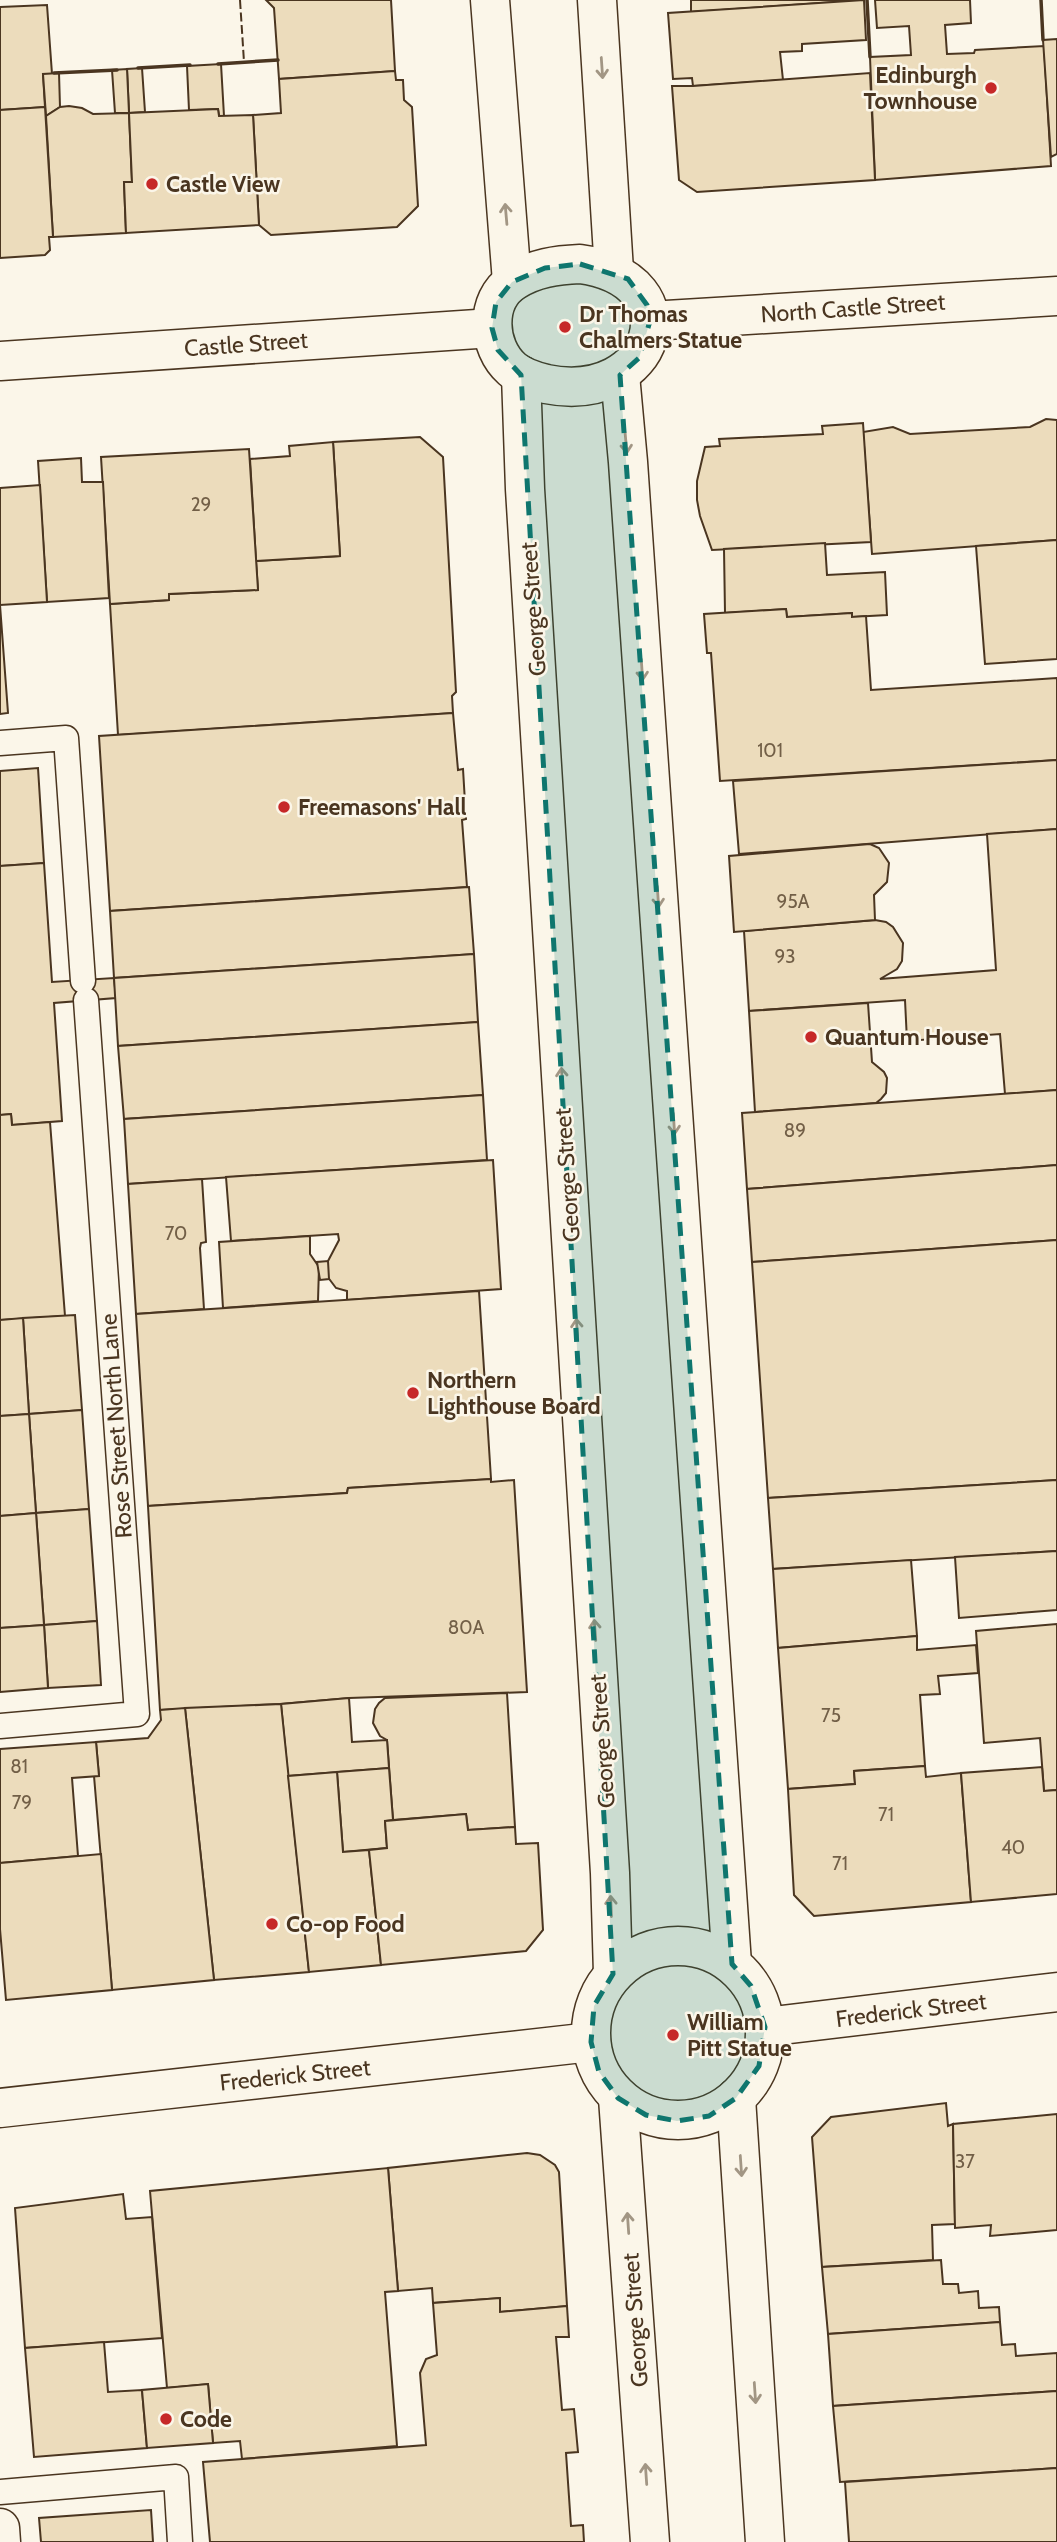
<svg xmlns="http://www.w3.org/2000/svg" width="1057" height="2542" viewBox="0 0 1057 2542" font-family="Cabin,sans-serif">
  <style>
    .building { fill: #ecdcbc; stroke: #4a3520; stroke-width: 2 }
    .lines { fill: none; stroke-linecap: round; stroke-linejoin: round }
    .service-casing { stroke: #4a3520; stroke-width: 27 }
    .pedestrian-casing { stroke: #4a3520; stroke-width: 41 }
    .minor-casing { stroke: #4a3520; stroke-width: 41 }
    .tertiary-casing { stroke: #4a3520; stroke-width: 41 }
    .service { stroke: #fbf6e9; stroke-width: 24 }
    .pedestrian { stroke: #fbf6e9; stroke-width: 38 }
    .minor { stroke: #fbf6e9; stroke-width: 38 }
    .tertiary { stroke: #fbf6e9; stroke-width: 38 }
    .fence { stroke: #4a3520; stroke-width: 2; stroke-dasharray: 9 3.5; stroke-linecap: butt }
    .wall { stroke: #4a3520; stroke-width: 3.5 }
    .oneway { stroke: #a29684 }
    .marked { fill: #0f766e; fill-opacity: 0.2; stroke: #0f766e; stroke-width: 5; stroke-dasharray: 14 9; stroke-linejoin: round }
    .poi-dot { fill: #c62828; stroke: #fbf6e9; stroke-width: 2.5 }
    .labels { text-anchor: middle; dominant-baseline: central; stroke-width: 5; stroke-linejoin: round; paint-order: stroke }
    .number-label { font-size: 19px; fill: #725f47 }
    .poi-label { font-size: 23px; font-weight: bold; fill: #4a3520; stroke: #fbf6e9; text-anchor: start }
    .street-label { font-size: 23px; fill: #4a3520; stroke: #fbf6e9 }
  </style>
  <rect width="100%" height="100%" fill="#fbf6e9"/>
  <g class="building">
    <path d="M266 0H391L395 71 279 79 274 8Z"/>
    <path d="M691 0H849L850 1 691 12Z"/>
    <path d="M864 0 866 40 802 44V51L780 52 783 80 693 86 692 78 673 79 668 13Z"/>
    <path d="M875 0H970L971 23 945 25 947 54 974 53 975 50 1044 46 1051 166 875 180 870 57 911 55 909 26 877 28Z"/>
    <path d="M47 5 52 74H43L45 107 0 110V7Z"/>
    <path d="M1057 39V154L1051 157 1043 40Z"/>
    <path d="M221 64 224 116H219L218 109 189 110 187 66Z"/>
    <path d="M142 68 145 112 129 113 127 69Z"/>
    <path d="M127 69 129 113H115L112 70Z"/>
    <path d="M395 71 396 80H403L404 100 412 107 418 206 397 227 271 235 259 225 253 115 281 113 279 79Z"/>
    <path d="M59 73 60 107 46 116 43 74Z"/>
    <path d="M870 73 875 180 697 192 679 180 672 86H693Z"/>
    <path d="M69 106 82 108 93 114 129 113 132 182H124L126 233 53 237 46 116 60 107Z"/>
    <path d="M45 107 53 237H49L50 250 45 255 0 258V110Z"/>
    <path d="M218 109 219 116 253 115 259 225 126 233 124 182H132L129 113Z"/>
    <path d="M1046 419 1057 420V540L872 554 863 432 893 427 910 434 1030 427Z"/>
    <path d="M863 423 871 542 712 550 700 516 697 500V481L705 447 720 446 719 439 823 434 822 426Z"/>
    <path d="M420 437 443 457 456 692 452 696 453 713 118 735 110 604 169 600V594L258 590 256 561 340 556 333 442Z"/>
    <path d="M333 442 340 556 256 561 250 459 290 456 289 446Z"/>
    <path d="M249 449 258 590 169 594V600L110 604 101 457Z"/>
    <path d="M81 458 82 482H103L109 598 47 602 38 461Z"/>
    <path d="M40 485 47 602 0 605V488Z"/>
    <path d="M1057 540V659L985 664 976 546Z"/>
    <path d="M825 543 827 575 885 572 887 615 852 617V613L787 617 786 609 725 613 724 549Z"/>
    <path d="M0 605 8 713 0 714Z"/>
    <path d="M786 609 787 617 852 613V617L866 616 871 690 1057 678V760L720 781 711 653H707L704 614Z"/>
    <path d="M453 713 458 770 463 769 466 819 462 820 467 887 110 911 99 736Z"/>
    <path d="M1057 760V829L739 854 733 781Z"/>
    <path d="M38 768 44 863 0 866V771Z"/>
    <path d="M1057 829V1090L1005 1094 1000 1034 907 1041 905 1000 749 1011 744 931 875 920 886 922 893 927 903 943 902 961 897 969 880 979 996 970 987 834Z"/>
    <path d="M870 844 879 848 889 863 887 882 874 895 875 920 734 932 729 856Z"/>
    <path d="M44 863 52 982 114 978 116 998 54 1003 62 1121 12 1125 11 1114 0 1115V866Z"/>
    <path d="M469 887 474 954 114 978 110 911Z"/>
    <path d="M474 954 478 1022 118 1046 114 978Z"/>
    <path d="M868 1003 872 1062 884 1072 887 1078 886 1093 881 1099 876 1103 755 1112 749 1011Z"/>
    <path d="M478 1022 483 1095 124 1119 118 1046Z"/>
    <path d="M1057 1090V1165L747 1189 742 1113Z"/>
    <path d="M483 1095 487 1160 128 1184 124 1119Z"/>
    <path d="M11 1114 12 1125 50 1122 65 1316 0 1320V1115Z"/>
    <path d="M493 1160 501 1289 347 1300V1291L336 1288 327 1276 328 1261 339 1240 338 1234 231 1241 226 1177Z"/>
    <path d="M1057 1165V1240L752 1262 747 1189Z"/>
    <path d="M202 1179 206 1242 201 1243 200 1248 204 1309 136 1314 128 1184Z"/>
    <path d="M310 1236V1254L319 1267 318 1301 223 1308 219 1242Z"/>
    <path d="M1057 1240V1480L768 1498 752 1262Z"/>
    <path d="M328 1261 329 1279 320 1280 317 1262Z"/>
    <path d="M479 1291 491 1479 348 1488 347 1493 148 1506 136 1314Z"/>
    <path d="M75 1315 82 1410 29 1414 23 1318Z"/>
    <path d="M23 1318 29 1414 0 1416V1320Z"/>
    <path d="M82 1410 89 1509 36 1513 29 1414Z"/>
    <path d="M29 1414 36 1513 0 1516V1416Z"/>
    <path d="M491 1479V1482L514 1480 527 1692 349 1698 281 1704 160 1710 148 1506 347 1493 348 1488Z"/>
    <path d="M1057 1480V1551L773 1569 768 1498Z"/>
    <path d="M89 1509 97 1621 44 1625 36 1513Z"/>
    <path d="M36 1513 44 1625 0 1628V1516Z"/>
    <path d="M1057 1551V1610L959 1618 955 1557Z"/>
    <path d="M911 1560 917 1636 778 1648 773 1569Z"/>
    <path d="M97 1621 101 1685 48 1688 44 1625Z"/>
    <path d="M1057 1624V1790L1044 1791 1040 1738 984 1743 976 1631Z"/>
    <path d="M44 1625 48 1688 0 1692V1628Z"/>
    <path d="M917 1636V1650L976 1645 978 1673 938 1676 940 1694 920 1695 925 1766 854 1771 855 1784 788 1789 778 1648Z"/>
    <path d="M507 1693 515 1827 468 1830 466 1814 393 1820 387 1740 380 1736 373 1723 375 1709 379 1703 385 1698Z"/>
    <path d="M349 1698 352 1742 387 1740 389 1768 288 1776 281 1704Z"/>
    <path d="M281 1704 309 1972 214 1980 185 1708Z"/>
    <path d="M185 1708 214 1980 112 1990 94 1776H99L96 1742 148 1738 161 1720 160 1710Z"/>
    <path d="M96 1742 99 1776 72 1778 78 1856 0 1863V1749Z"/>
    <path d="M925 1766 926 1777 961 1773 971 1902 814 1916 794 1895 788 1789 855 1784 854 1771Z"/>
    <path d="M1042 1767 1044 1791 1057 1790V1894L971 1902 961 1773Z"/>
    <path d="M389 1768 393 1820 385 1821 387 1848 343 1852 337 1772Z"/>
    <path d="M337 1772 343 1852 369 1850 381 1965 309 1972 288 1776Z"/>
    <path d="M466 1814 468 1830 515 1827 516 1844 538 1843 543 1930 526 1951 381 1965 369 1850 387 1848 385 1821Z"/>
    <path d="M101 1854 112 1990 6 2000 0 1929V1863Z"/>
    <path d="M946 2103 948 2126 953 2124 955 2224 932 2225 933 2260 822 2267 812 2137 831 2117Z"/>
    <path d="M1057 2114V2230L990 2236 991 2225 955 2228 953 2124Z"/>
    <path d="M527 2153 540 2155 555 2165 559 2172 567 2306 500 2312V2298L433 2303 432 2288 398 2291 388 2168Z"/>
    <path d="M388 2168 398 2291 385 2292 397 2446 242 2459 240 2441 213 2443 208 2384 167 2388 150 2191Z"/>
    <path d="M123 2194 126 2219 152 2217 162 2338 25 2348 15 2208Z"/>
    <path d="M941 2260 943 2284H958L959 2293 978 2291 979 2308 999 2307 1000 2322 828 2334 822 2267Z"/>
    <path d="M500 2298V2312L567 2306 569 2337H556L562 2410 574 2409 578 2452 566 2453 571 2526 583 2525 584 2542H210L203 2462 426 2445 420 2373 426 2359 437 2355 433 2303Z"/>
    <path d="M1000 2322 1002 2345 1015 2344 1016 2356 1057 2353V2391L833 2406 828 2334Z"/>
    <path d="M104 2342 108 2392 142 2390 147 2448 34 2457 25 2348Z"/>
    <path d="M208 2384 213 2443 147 2448 142 2390Z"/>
    <path d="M1057 2391V2468L840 2482 833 2406Z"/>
    <path d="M1057 2468V2542H849L845 2482Z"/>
    <path d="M151 2510 153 2542H41L39 2518Z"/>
  </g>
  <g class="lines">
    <g class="service-casing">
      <g id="service">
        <path d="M0 743 66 738 83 981"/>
        <path d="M0 1726 137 1714 86 1000"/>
        <path d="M0 2492 176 2477 180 2542"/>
      </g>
    </g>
    <g class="pedestrian-casing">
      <path id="pedestrian" d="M0 2528 1 2542"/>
    </g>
    <g class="minor-casing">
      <g id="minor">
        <path d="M650 321 1057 296"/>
        <path d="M0 361 492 328"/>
        <path d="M765 2027 1057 1992"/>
        <path d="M0 2108 591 2042"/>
      </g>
    </g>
    <g class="tertiary-casing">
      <g id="tertiary">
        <path d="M490 0 512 282"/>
        <path d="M597 0 614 271"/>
        <path d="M580 264C696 280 656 406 546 384 534 381 521 377 512 369 487 347 484 300 514 281 534 268 557 265 580 264Z"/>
        <path d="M521 375 525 489 610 1873 613 1974"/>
        <path d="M620 375 628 462 732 1964"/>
        <circle cx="678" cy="2033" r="87"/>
        <path d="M618 2098 650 2542"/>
        <path d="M736 2098 765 2542"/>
      </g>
    </g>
    <use href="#service" class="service"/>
    <use href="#pedestrian" class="pedestrian"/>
    <use href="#minor" class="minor"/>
    <use href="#tertiary" class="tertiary"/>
    <path class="fence" d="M240 0 244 62"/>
    <g class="wall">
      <path d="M867 0 870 57"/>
      <path d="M1041 0 1043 40"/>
      <path d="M218 64 278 60"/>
      <path d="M138 68 190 65"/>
      <path d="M54 73 117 70"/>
    </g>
  </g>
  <defs><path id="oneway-shaft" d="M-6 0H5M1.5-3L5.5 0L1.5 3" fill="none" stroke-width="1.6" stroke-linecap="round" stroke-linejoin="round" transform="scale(1.75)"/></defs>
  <g class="oneway">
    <use href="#oneway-shaft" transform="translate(602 68) rotate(86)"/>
    <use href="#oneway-shaft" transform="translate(506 214) rotate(-95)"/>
    <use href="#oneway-shaft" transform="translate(626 443) rotate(85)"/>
    <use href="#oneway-shaft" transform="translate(642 670) rotate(86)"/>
    <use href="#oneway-shaft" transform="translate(658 897) rotate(86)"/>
    <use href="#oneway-shaft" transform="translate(562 1078) rotate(-94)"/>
    <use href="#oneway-shaft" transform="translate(674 1124) rotate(86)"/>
    <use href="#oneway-shaft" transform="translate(577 1329) rotate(-94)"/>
    <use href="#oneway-shaft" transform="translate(595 1630) rotate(-94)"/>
    <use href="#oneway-shaft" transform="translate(611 1906) rotate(-92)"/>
    <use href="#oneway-shaft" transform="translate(741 2166) rotate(86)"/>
    <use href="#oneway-shaft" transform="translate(628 2223) rotate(-94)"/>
    <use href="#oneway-shaft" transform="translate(755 2393) rotate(86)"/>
    <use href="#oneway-shaft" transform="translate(646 2474) rotate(-94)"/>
  </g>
  <path class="marked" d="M580 264 628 279 647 305 650 321 639 358 620 375 732 1964 751 1986 765 2027 759 2066 736 2098 709 2116 677 2121 646 2115 618 2098 599 2072 591 2042 594 2006 613 1974 521 375 498 350 492 328 496 302 512 282 545 268Z"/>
  <g class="poi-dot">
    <circle cx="991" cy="88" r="7"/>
    <circle cx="152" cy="184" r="7"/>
    <circle cx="565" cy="327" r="7"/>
    <circle cx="284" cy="807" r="7"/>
    <circle cx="811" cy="1037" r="7"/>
    <circle cx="413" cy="1393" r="7"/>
    <circle cx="272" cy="1924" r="7"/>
    <circle cx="673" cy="2035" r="7"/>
    <circle cx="166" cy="2419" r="7"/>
  </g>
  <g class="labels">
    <g class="number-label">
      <text x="201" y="504">29</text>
      <text x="770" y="750">101</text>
      <text x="793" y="901">95A</text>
      <text x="785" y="956">93</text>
      <text x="795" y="1130">89</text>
      <text x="176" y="1233">70</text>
      <text x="466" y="1627">80A</text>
      <text x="831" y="1715">75</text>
      <text x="19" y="1766">81</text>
      <text x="22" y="1802">79</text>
      <text x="886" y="1814">71</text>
      <text x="1013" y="1847">40</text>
      <text x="840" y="1863">71</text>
      <text x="965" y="2161">37</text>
    </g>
    <g class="poi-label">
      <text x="977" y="75" text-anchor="end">Edinburgh<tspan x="977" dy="26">Townhouse</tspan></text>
      <text x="166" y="184">Castle View</text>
      <text x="579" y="314">Dr Thomas<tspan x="579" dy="26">Chalmers Statue</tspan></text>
      <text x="298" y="807">Freemasons' Hall</text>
      <text x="825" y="1037">Quantum House</text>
      <text x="427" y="1380">Northern<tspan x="427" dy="26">Lighthouse Board</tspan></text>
      <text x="286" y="1924">Co-op Food</text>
      <text x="687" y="2022">William<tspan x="687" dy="26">Pitt Statue</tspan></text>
      <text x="180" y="2419">Code</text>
    </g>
    <g class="street-label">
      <text transform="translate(853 308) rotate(-4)">North Castle Street</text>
      <text transform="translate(246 344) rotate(-4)">Castle Street</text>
      <text transform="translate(533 609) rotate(-94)">George Street</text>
      <text transform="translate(567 1175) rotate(-94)">George Street</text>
      <text transform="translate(116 1426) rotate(-94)">Rose Street North Lane</text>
      <text transform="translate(602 1741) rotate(-94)">George Street</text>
      <text transform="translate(911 2010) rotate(-7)">Frederick Street</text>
      <text transform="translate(295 2075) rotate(-6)">Frederick Street</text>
      <text transform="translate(635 2320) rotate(-94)">George Street</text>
    </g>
  </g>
</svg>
